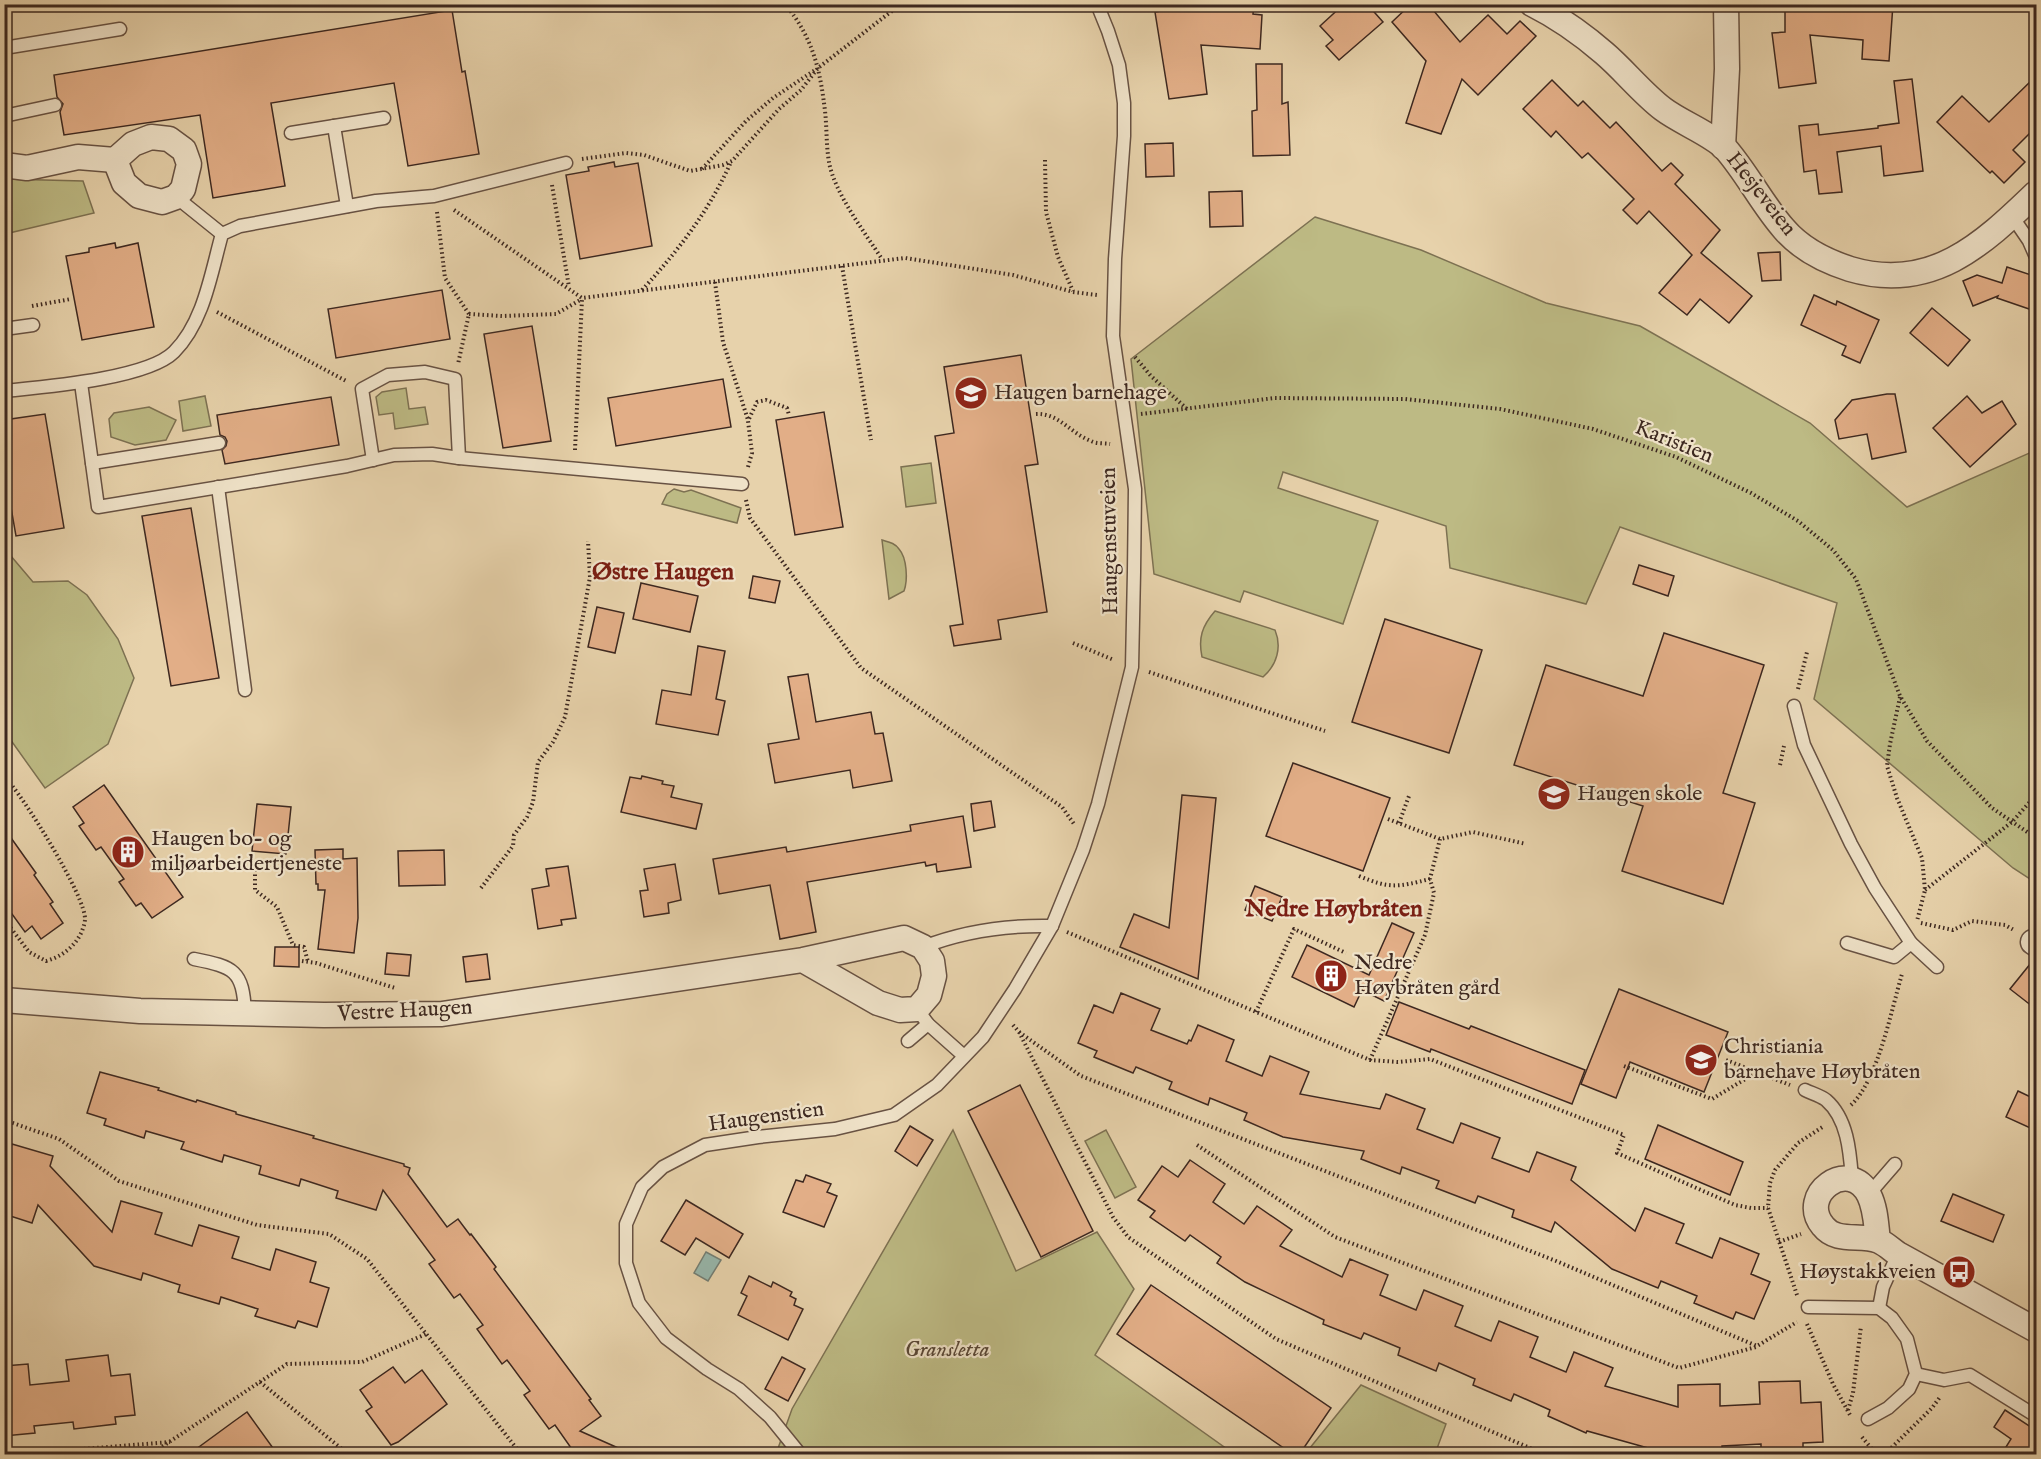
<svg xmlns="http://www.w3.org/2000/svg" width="2041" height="1459" viewBox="0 0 2041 1459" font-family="'IM FELL English',serif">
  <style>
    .green { fill: #bdba84; stroke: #7d7152; stroke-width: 1.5 }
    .water { fill: #97b7ac; stroke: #737e74; stroke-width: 1.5 }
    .building { fill: #e2ae87; stroke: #3d2820; stroke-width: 1.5 }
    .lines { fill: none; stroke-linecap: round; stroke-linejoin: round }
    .service-casing { stroke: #685243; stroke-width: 15 }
    .minor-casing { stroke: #685243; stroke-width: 27 }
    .path { stroke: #3d2820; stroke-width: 4; stroke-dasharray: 1.5 3; stroke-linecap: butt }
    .service { stroke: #efe2c8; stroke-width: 12 }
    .minor { stroke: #efe2c8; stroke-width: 24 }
    .labels { text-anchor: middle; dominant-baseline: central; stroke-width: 4.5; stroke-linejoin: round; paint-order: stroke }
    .street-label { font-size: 22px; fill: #3d2820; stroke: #efe2c8 }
    .poi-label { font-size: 22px; fill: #3d2820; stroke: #efe2c8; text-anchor: start }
    .park-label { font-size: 22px; font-style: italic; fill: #574534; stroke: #efe2c8 }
    .neighbourhood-label { font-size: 24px; font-weight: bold; fill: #7a1f14; stroke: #efe2c8 }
  </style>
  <rect width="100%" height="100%" fill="#e7d2ab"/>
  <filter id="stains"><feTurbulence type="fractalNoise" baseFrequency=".00333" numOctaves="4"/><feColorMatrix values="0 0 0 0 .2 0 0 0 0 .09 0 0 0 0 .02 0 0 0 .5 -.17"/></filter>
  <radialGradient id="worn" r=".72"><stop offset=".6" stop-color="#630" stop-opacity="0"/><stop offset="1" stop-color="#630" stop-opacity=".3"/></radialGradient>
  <g class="green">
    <path d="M5 179 83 181 94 213 5 234Z"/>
    <path d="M1315 217 1421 250 1546 303 1640 326 1810 423 1907 507 2034 451 2036 455V883L2013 868 1814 699 1837 603 1620 527 1586 604 1450 568 1446 526 1283 472 1278 488 1378 521 1343 624 1244 591 1240 602 1154 574 1131 359Z"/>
    <path d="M406 388 409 409 425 407 428 424 395 429 393 413 379 415 376 397 382 392Z"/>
    <path d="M205 396 211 426 183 431 179 401Z"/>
    <path d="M149 407 176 420 166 440 135 445 111 437 109 419 114 413Z"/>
    <path d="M931 463 936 503 906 507 901 467Z"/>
    <path d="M674 489 684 492 691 490 741 508 737 523 662 504 667 494Z"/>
    <path d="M882 540C889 542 895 543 899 549 907 558 908 580 904 591L889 599Z"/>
    <path d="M5 549 33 582 68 581 87 595 118 639 134 678 108 744 45 788 5 732Z"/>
    <path d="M1215 611 1275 630C1282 647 1277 665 1263 677L1202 657C1198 638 1202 626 1215 611Z"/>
    <path d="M953 1130 1016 1271 1097 1232 1134 1289 1095 1355 1234 1454H776L792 1409Z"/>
    <path d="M1106 1130 1136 1187 1115 1198 1085 1141Z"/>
    <path d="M1361 1385 1446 1424 1435 1454H1305Z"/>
  </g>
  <path class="water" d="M706 1252 721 1260 708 1281 694 1273Z"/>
  <g class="building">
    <path d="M1202 4H1254L1253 14 1262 15 1260 49 1201 45 1207 94 1169 99 1155 12Z"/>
    <path d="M1344 4H1367L1383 22 1339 60 1326 46 1333 40 1320 26Z"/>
    <path d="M1411 4H1428L1460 42 1488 15 1507 34 1520 21 1536 36 1478 95 1462 79 1441 134 1406 123 1426 61 1392 22Z"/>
    <path d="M1785 4H1893L1889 61 1862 59 1863 40 1810 35 1816 83 1779 88 1772 33 1785 32Z"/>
    <path d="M452 10 462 72 465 71 479 154 408 166 394 83 271 103 285 186 213 198 200 115 64 135 60 112 63 104 57 97 54 75Z"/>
    <path d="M1256 64H1282V104L1288 102 1290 155 1253 156 1252 111 1257 110Z"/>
    <path d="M2037 75V126L2013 150 2025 162 2004 183 1992 171 1990 173 1937 122 1962 96 1989 122Z"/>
    <path d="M1912 79 1923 171 1884 176 1881 146 1837 152 1842 192 1819 194 1816 170 1804 172 1799 126 1818 124 1819 135 1878 128V126L1899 123 1894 81Z"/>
    <path d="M1552 80 1578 106 1583 101 1610 128 1616 122 1662 171 1671 163 1683 175 1675 184 1720 230 1701 253 1752 296 1729 323 1700 299 1687 315 1659 293 1692 255 1649 211 1637 224 1623 210 1634 199 1588 153 1582 158 1556 131 1551 137 1523 109Z"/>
    <path d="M1173 143 1174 176 1146 177 1145 144Z"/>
    <path d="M614 162 615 167 638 163 652 246 580 259 566 175 589 171 588 167Z"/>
    <path d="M1242 191 1243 226 1210 227 1209 192Z"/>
    <path d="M115 243 116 248 138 243 154 327 82 340 66 256 89 252V248Z"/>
    <path d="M1780 252 1781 280 1762 281 1758 253Z"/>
    <path d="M2007 267 2037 277V295L2032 310 1997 298 1998 296 1973 306 1963 281 1977 275 2002 283Z"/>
    <path d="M442 290 450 339 336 358 328 309Z"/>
    <path d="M1814 295 1836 305 1837 301 1879 320 1860 363 1842 355 1846 346 1801 325Z"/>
    <path d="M1932 308 1970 340 1948 366 1910 333Z"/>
    <path d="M532 326 551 441 503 448 484 334Z"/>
    <path d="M1021 355 1038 464 1025 466 1047 612 998 620 1001 639 954 646 950 626 963 624 935 436 954 433 944 367Z"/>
    <path d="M723 379 731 427 616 446 608 398Z"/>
    <path d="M1887 394H1895L1906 452 1872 459 1867 434 1839 439 1835 420 1852 400Z"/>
    <path d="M1967 396 1982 413 2002 401 2016 424 1970 467 1933 428Z"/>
    <path d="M331 397 339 445 225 464 222 450 226 446 227 441 225 437 220 435 217 415Z"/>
    <path d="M824 412 843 527 795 535 776 420Z"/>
    <path d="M45 414 64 528 16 536 4 468V420Z"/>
    <path d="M191 508 219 678 171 686 142 516Z"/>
    <path d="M1639 565 1674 576 1668 596 1633 584Z"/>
    <path d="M753 576 780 581 775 603 749 598Z"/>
    <path d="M641 583 698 596 690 632 633 619Z"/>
    <path d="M597 607 624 613 615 653 588 647Z"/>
    <path d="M1385 619 1482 650 1449 753 1352 722Z"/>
    <path d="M1664 633 1764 665 1723 793 1755 803 1723 904 1622 871 1643 806 1514 765 1546 665 1643 696Z"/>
    <path d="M698 646 725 651 716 699 725 701 718 735 656 724 662 690 691 695Z"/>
    <path d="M808 674 816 722 871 712 875 734 883 733 892 781 853 788 850 770 775 783 768 744 799 739 788 677Z"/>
    <path d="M1293 763 1390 798 1363 871 1266 836Z"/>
    <path d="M642 776 663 781 662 784 674 786 671 797 702 804 696 829 621 812 630 777 641 779Z"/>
    <path d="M104 785 183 897 152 918 141 903 136 906 119 882 124 879 101 847 96 850 79 826 84 823 73 807Z"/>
    <path d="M1182 795 1216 798 1198 979 1120 947 1134 914 1169 928Z"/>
    <path d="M991 801 995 827 974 831 971 804Z"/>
    <path d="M257 804 291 807 286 854 252 851Z"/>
    <path d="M963 816 971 867 937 872 936 864 926 866 925 862 807 882 816 932 780 939 770 885 719 894 713 859 786 847 787 852 911 831 910 825Z"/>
    <path d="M4 828 36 873 34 875 53 902 50 904 63 923 41 939 32 926 25 932 4 903Z"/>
    <path d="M343 849V859L357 858 358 918 354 953 318 949 325 890H318V884H316L315 850Z"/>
    <path d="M444 850 445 885 399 886 398 851Z"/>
    <path d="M675 864 681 900 668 903 669 913 644 917 640 891 648 890 644 869Z"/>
    <path d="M568 866 576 918 561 920 562 925 538 929 532 889 549 886 546 869Z"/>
    <path d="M1255 886 1282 897 1272 921 1245 910Z"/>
    <path d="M1392 923 1414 933 1384 1001 1362 990 1354 1007 1292 977 1307 945 1369 975Z"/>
    <path d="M275 947H299V967L274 966Z"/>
    <path d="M387 953 411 955 409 976 385 974Z"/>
    <path d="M487 954 490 979 466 982 463 957Z"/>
    <path d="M2035 958H2037V1010L2010 989Z"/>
    <path d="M1619 989 1728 1032 1704 1092 1630 1062 1616 1098 1581 1084Z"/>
    <path d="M1121 993 1160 1009 1151 1030 1187 1044 1189 1040 1191 1041 1198 1025 1234 1040 1226 1061 1262 1076 1270 1056 1309 1072 1300 1094 1380 1109 1386 1094 1425 1109 1417 1129 1453 1143 1461 1123 1500 1138 1492 1158 1529 1172 1537 1152 1576 1167 1571 1180 1635 1231 1645 1208 1684 1224 1676 1243 1712 1258 1720 1238 1759 1254 1751 1274 1770 1282 1754 1319 1736 1312 1733 1319 1694 1303 1697 1296 1661 1281 1658 1288 1612 1269 1555 1222 1551 1232 1512 1217 1514 1210 1478 1196 1475 1203 1436 1188 1439 1181 1402 1167 1400 1174 1361 1159 1364 1151 1283 1137 1244 1120 1247 1113 1210 1098 1208 1105 1169 1089 1172 1082 1136 1067 1133 1073 1094 1057 1097 1051 1078 1043 1094 1005 1113 1013Z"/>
    <path d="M1399 1002 1469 1029 1471 1026 1585 1070 1572 1104 1431 1049 1430 1052 1386 1035Z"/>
    <path d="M100 1072 159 1088 158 1090 196 1102 197 1100 236 1112V1114L314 1136 313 1138 404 1164V1166L410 1168 408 1174 447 1227 458 1219 470 1235 471 1234 496 1267 494 1269 591 1399 589 1400 601 1416 580 1431 634 1455H576L555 1425 549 1429 524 1395 530 1391 507 1360 502 1364 477 1329 483 1325 460 1294 454 1298 429 1264 435 1260 383 1190 376 1210 336 1198 338 1191 301 1179 299 1186 259 1174 261 1166 224 1155 222 1162 181 1149 184 1142 146 1131 144 1138 104 1125 106 1119 87 1113Z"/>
    <path d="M1020 1085 1093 1231 1041 1257 968 1111Z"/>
    <path d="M2018 1091 2037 1100V1131L2006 1117Z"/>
    <path d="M1658 1125 1743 1162 1730 1195 1645 1159Z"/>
    <path d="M910 1126 933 1140 917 1166 895 1151Z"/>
    <path d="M12 1144 53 1156 50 1166 112 1232 121 1201 162 1213 155 1234 192 1246 199 1225 239 1237 232 1258 270 1270 276 1249 316 1262 310 1282 329 1288 317 1327 298 1321 295 1328 255 1316 258 1309 221 1297 219 1304 178 1292 180 1285 143 1273 141 1280 94 1266 38 1205 32 1223 4 1214V1170Z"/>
    <path d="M1190 1160 1225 1184 1213 1202 1244 1224 1257 1206 1292 1230 1280 1246 1342 1277 1350 1259 1388 1275 1380 1295 1416 1310 1424 1290 1463 1306 1455 1326 1491 1341 1499 1321 1538 1337 1530 1357 1566 1372 1574 1352 1613 1368 1605 1386 1678 1407V1385L1720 1384V1406L1760 1404 1759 1382 1800 1381 1801 1403 1821 1402 1823 1442 1803 1443V1450L1761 1452V1444L1722 1446V1453L1673 1455 1587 1431 1586 1433 1548 1416 1550 1410 1514 1394 1511 1401 1473 1385 1475 1379 1439 1363 1436 1371 1398 1355 1400 1348 1364 1333 1361 1339 1323 1324 1324 1320 1245 1282 1217 1263 1221 1257 1190 1235 1185 1241 1150 1217 1155 1211 1138 1200 1162 1166 1178 1177Z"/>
    <path d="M806 1175 831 1184 827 1192 837 1196 824 1227 783 1212 796 1180 803 1182Z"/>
    <path d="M1953 1194 2004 1215 1993 1242 1941 1221Z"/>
    <path d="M686 1200 743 1234 729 1258 696 1238 685 1255 661 1241Z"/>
    <path d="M749 1276 771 1287 773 1282 792 1292 790 1296 796 1299 794 1305 803 1309 788 1340 738 1315 747 1296 741 1293Z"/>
    <path d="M1151 1285 1331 1408 1299 1455H1294L1117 1334Z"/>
    <path d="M108 1355 111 1376 130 1374 135 1415 115 1417 116 1424 74 1429 73 1422 34 1426 35 1433 4 1436V1366L28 1364 30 1385 69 1381 66 1360Z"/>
    <path d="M782 1357 805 1369 788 1401 765 1389Z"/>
    <path d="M393 1367 405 1383 422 1370 447 1404 398 1442 391 1445 366 1411 372 1407 360 1390Z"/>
    <path d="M2005 1410 2037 1431V1455H2001L2011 1439 1994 1427Z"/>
    <path d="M247 1412 278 1455H188L233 1422Z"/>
  </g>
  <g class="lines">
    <g class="service-casing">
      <g id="service">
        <path d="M4 48 120 29"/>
        <path d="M4 116 55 105"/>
        <path d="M334 126 347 206"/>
        <path d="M291 133 384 118"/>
        <path d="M176 197 222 234"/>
        <path d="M2012 216 2029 241 2036 257"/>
        <path d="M4 329 33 325"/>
        <path d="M81 383 98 507 347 466 394 455 432 454 459 458 742 484"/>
        <path d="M4 391C43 387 147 379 174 352 204 322 211 273 222 234L240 226 376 201 434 196 566 163"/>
        <path d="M373 460 362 389 388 375 425 372 455 379 459 458"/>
        <path d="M92 463 219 443"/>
        <path d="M218 487 245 690"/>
        <path d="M1794 706 1804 745 1851 844 1875 888 1911 943"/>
        <path d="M1847 943 1894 957 1911 943 1937 967"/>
        <path d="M923 947C964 931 1009 925 1052 926"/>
        <path d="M194 959C234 967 243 970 245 1013"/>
        <path d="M917 1009 928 1024 964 1056"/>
        <path d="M908 1041 928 1024"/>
        <path d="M1805 1090C1811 1093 1821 1096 1826 1100 1848 1119 1850 1153 1852 1179"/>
        <path d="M1869 1194 1895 1164"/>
        <path d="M1808 1307 1879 1308 1892 1318 1907 1339 1916 1374 1909 1389 1888 1408 1868 1419"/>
        <path d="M1879 1308 1883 1287 1898 1254"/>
        <path d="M1916 1374 1944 1380 1970 1375 2036 1416"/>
        <path d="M800 1454 770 1417 739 1389 707 1369 666 1338 639 1303 626 1263V1224L642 1187 663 1167 705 1145 758 1137 835 1129 894 1115 937 1085 983 1037 1015 989 1052 926 1083 850 1098 804 1132 667 1134 572 1135 489 1113 336 1115 259 1124 136V103L1119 65 1108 31 1097 4"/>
      </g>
    </g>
    <g class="minor-casing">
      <g id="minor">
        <path d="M1532 4C1558 17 1582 34 1604 53 1624 70 1642 93 1663 109 1680 122 1711 134 1725 148 1747 173 1762 204 1784 229 1801 249 1825 261 1850 269 1931 293 1982 245 2036 193"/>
        <path d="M151 137 169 139 184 150 189 164 183 189 176 197 162 202 139 196 124 183 115 160 133 144Z"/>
        <path d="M1723 147 1727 69 1726 4"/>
        <path d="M4 165 27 168 78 157 115 160"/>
        <path d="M2033 942 2036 944"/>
        <path d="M4 1000 140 1011 324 1015 442 1014 803 960 904 938 923 947 932 961 934 976 929 995 917 1009 900 1010 878 1003 803 960"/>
        <path d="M1878 1240C1876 1226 1876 1209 1869 1195 1849 1156 1797 1195 1823 1226 1837 1244 1861 1233 1879 1241 1886 1244 1892 1250 1898 1254L2036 1330"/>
      </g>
    </g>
    <g class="path">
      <path d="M785 4C813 38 820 69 825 111 827 128 826 145 829 162 834 192 865 233 882 259"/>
      <path d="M582 159 626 153 644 155 690 171 723 165 732 161 779 109 801 90 818 68 901 4"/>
      <path d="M1045 160 1046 212 1058 257 1073 291"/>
      <path d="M702 169 746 121 773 98 815 70"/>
      <path d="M552 185 569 287"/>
      <path d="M454 210 582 298 905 258 1013 275 1073 292 1097 295"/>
      <path d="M437 212 445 278 469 314 458 364"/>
      <path d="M842 266 871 440"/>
      <path d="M715 282 723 342 748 420"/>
      <path d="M642 290C678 251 709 211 731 162"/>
      <path d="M32 306 71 299"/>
      <path d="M217 312 348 382"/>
      <path d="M469 314 502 316 556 314 582 299"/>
      <path d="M1135 357 1151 376 1187 409"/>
      <path d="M1036 414C1059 413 1070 433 1091 441 1096 444 1104 443 1110 444"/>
      <path d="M1141 414 1275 398 1405 399 1500 409 1593 429 1676 457 1751 493 1798 521 1833 550 1856 579 1900 696 1927 741 1992 808 2036 838"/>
      <path d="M575 450 582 299"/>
      <path d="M748 467 752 453 748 421 757 402 766 400 787 408 789 415"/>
      <path d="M746 500 750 518 861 668 1062 807 1074 824"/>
      <path d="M1073 643 1114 660"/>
      <path d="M1149 672 1325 731"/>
      <path d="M1798 689 1807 652"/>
      <path d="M1900 697 1890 744 1887 766 1897 798 1922 858 1925 890 1917 921"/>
      <path d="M1780 765 1784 746"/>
      <path d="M4 776C22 794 87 898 85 920 82 941 65 956 46 961L29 952 4 919"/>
      <path d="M1388 819 1440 839 1473 832 1526 844"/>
      <path d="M1399 823 1409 796"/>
      <path d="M255 861V890L277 907 293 945 304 947 308 962"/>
      <path d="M1359 876C1390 889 1398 887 1430 879"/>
      <path d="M481 888 513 846 514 835 527 817 533 802 538 762 553 742 565 717 590 577 588 541"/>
      <path d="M1925 890 2012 822 2036 795"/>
      <path d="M1921 923 1953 930 1972 921 2005 925 2014 930"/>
      <path d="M1067 932 1370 1060 1398 1062 1430 1059 1624 1135 1617 1153 1735 1205 1751 1208H1768"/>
      <path d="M302 961 316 963 395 988"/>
      <path d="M1256 1012 1294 929 1346 953"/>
      <path d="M1013 1025 1019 1032 1113 1217 1128 1237 1276 1339 1544 1454"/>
      <path d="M1019 1032 1081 1076 1556 1261 1757 1346 1797 1322"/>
      <path d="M1370 1060 1425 935 1434 893 1430 879 1440 839"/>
      <path d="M1726 1060 1790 1085"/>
      <path d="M1624 1066 1712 1099 1757 1072"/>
      <path d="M1851 1105C1878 1080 1891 1011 1902 974"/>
      <path d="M4 1120 59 1139 119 1181 257 1225 329 1234 367 1259 521 1454"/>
      <path d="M1197 1145 1335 1237 1679 1368 1756 1347"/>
      <path d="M1779 1242 1801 1234"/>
      <path d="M1797 1295 1768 1208 1770 1183 1775 1170 1798 1143 1824 1126"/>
      <path d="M1807 1324 1833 1384 1850 1415"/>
      <path d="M260 1382 348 1454"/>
      <path d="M1848 1410 1853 1393 1861 1326"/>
      <path d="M1862 1437 1876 1454"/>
      <path d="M21 1454 170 1442"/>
      <path d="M151 1454 287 1364 362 1362 426 1334"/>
      <path d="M1885 1454 1932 1408 1940 1397"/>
    </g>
    <use href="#service" class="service"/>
    <use href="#minor" class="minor"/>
  </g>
  <defs>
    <g id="school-disc" transform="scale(1.725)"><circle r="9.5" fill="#8f2418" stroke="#efe2c8"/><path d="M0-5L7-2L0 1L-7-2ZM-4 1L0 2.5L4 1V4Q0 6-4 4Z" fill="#fff"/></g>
    <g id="building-disc" transform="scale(1.725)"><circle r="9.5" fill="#8f2418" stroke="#efe2c8"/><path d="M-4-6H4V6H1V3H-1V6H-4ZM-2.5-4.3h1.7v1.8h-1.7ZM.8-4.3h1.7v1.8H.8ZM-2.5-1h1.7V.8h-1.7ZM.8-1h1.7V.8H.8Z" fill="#fff"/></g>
    <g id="bus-disc" transform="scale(1.725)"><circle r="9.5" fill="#8f2418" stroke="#efe2c8"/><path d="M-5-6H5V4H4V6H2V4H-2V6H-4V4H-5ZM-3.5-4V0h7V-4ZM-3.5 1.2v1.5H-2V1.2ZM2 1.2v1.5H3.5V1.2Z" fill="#fff"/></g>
  </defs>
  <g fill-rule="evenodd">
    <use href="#school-disc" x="971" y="393"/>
    <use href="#school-disc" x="1554" y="794"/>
    <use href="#building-disc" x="128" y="852"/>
    <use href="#building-disc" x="1331" y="976"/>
    <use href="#school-disc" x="1701" y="1060"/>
    <use href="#bus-disc" x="1959" y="1272"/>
  </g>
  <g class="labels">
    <g class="street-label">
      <text transform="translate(1761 194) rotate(52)">Hesjeveien</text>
      <text transform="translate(1674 442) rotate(22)">Karistien</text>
      <text transform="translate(1110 541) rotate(-91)">Haugenstuveien</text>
      <text transform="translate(405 1011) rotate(-3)">Vestre Haugen</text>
      <text transform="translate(766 1117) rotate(-8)">Haugenstien</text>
    </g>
    <g class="poi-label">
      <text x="994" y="393">Haugen barnehage</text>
      <text x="1577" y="794">Haugen skole</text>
      <text x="151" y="839">Haugen bo- og<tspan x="151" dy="25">miljøarbeidertjeneste</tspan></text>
      <text x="1354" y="963">Nedre<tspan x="1354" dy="25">Høybråten gård</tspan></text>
      <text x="1724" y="1047">Christiania<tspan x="1724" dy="25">barnehave Høybråten</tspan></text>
      <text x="1936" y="1272" text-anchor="end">Høystakkveien</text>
    </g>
    <g class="park-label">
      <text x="947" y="1350">Gransletta</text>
    </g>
    <g class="neighbourhood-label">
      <text x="663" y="572">Østre Haugen</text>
      <text x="1334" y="909">Nedre Høybråten</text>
    </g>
  </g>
  <rect width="2041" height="1459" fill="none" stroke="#e7d2ab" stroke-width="24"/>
  <rect x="6" y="6" width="2029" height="1447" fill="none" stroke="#3d2820" stroke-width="3"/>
  <rect x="12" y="12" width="2017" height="1435" fill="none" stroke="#3d2820" stroke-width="1.5"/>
  <rect width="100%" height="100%" filter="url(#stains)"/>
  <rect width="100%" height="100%" fill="url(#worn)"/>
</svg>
